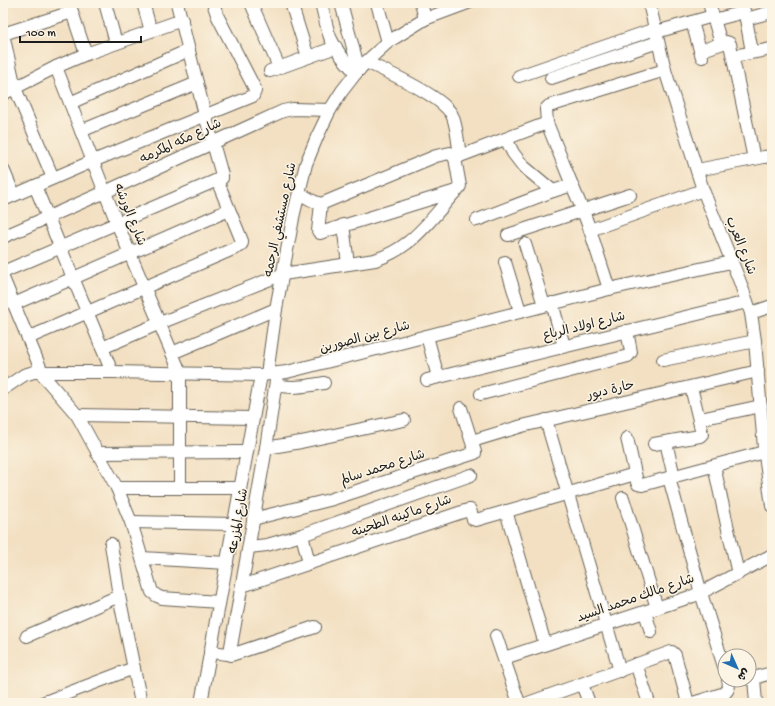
<svg xmlns="http://www.w3.org/2000/svg" width="775" height="706" viewBox="0 0 775 706" font-family="'Gochi Hand','Playpen Sans Arabic',sans-serif">
  <style>
    .lines { fill: none; stroke-linecap: round; stroke-linejoin: round }
    .minor-casing { stroke: #676156; stroke-width: 14 }
    .minor { stroke: #fff; stroke-width: 12 }
    .labels { text-anchor: middle; dominant-baseline: central; stroke-width: 3; stroke-linejoin: round; paint-order: stroke }
    .street-label { font-size: 13px; fill: #1c1c1c; stroke: #fcf5e5 }
  </style>
  <rect width="100%" height="100%" fill="#fcf5e5"/>
  <filter id="ink" filterUnits="userSpaceOnUse"><feTurbulence type="fractalNoise" baseFrequency=".025" numOctaves="2"/><feDisplacementMap in="SourceGraphic" scale="8" xChannelSelector="R" yChannelSelector="G"/><feConvolveMatrix kernelMatrix="1 2 1 2 8 2 1 2 1" color-interpolation-filters="sRGB"/></filter>
  <filter id="wash" filterUnits="userSpaceOnUse"><feTurbulence type="fractalNoise" baseFrequency=".012" numOctaves="4" result="noise"/><feDisplacementMap in="SourceGraphic" scale="16" xChannelSelector="R" yChannelSelector="G"/><feGaussianBlur stdDeviation="0.9" result="paint"/><feColorMatrix in="noise" values="0 0 0 0 0 0 0 0 0 0 0 0 0 0 0 0 0 1.4 0 .05"/><feComposite in="paint" operator="in"/></filter>
  <g filter="url(#wash)">
    <rect width="100%" height="100%" fill="#f3e0c2"/>
  </g>
  <g filter="url(#ink)">
    <g class="lines">
      <g class="minor-casing">
        <g id="minor">
          <path d="M69 3 86 54"/>
          <path d="M105 3 116 43"/>
          <path d="M143 3 151 31"/>
          <path d="M251 3 279 67"/>
          <path d="M291 3 308 57"/>
          <path d="M321 3C324 14 326 26 330 37 336 51 346 62 356 73"/>
          <path d="M341 3 359 70"/>
          <path d="M377 3 388 42"/>
          <path d="M421 3 425 19"/>
          <path d="M649 3 665 70 703 190 740 282 751 313 755 341 761 411 764 448 772 506"/>
          <path d="M709 3 721 43"/>
          <path d="M742 3 746 19 752 52"/>
          <path d="M746 19 772 12"/>
          <path d="M714 20 744 12"/>
          <path d="M692 22 702 57"/>
          <path d="M656 32 713 16"/>
          <path d="M3 34 15 88 53 178"/>
          <path d="M3 34 72 12"/>
          <path d="M700 51 726 42 729 43 730 44 754 159"/>
          <path d="M733 56 772 49"/>
          <path d="M366 62C388 72 410 82 430 95 438 100 445 105 451 113 457 123 458 145 460 156"/>
          <path d="M56 67 117 223 180 372V488"/>
          <path d="M270 71 336 47"/>
          <path d="M519 76 655 29"/>
          <path d="M551 78 658 42"/>
          <path d="M3 94 56 67 86 54 182 20"/>
          <path d="M70 103 189 50"/>
          <path d="M81 131 197 83"/>
          <path d="M506 139 513 153 523 166 553 191 572 185"/>
          <path d="M455 158 547 123"/>
          <path d="M3 169 14 195"/>
          <path d="M697 170 764 157 772 156"/>
          <path d="M35 186 112 372"/>
          <path d="M299 193 313 201 321 204 436 156 450 153 455 158 460 186 458 189 456 191 320 233 318 231 321 204"/>
          <path d="M3 200 93 161 253 96 255 91V89L218 17 213 3"/>
          <path d="M477 220 553 191"/>
          <path d="M343 225 348 264"/>
          <path d="M590 230 703 190"/>
          <path d="M508 235 630 195"/>
          <path d="M3 237 105 192 283 111 293 109 330 110"/>
          <path d="M525 244 544 305"/>
          <path d="M505 262 520 311"/>
          <path d="M3 272 222 178V175L205 115 177 3"/>
          <path d="M3 278 42 372"/>
          <path d="M609 289 590 230 583 211 572 185 547 123 546 109 549 106 665 70"/>
          <path d="M552 303 564 346"/>
          <path d="M14 304 229 210"/>
          <path d="M751 313 772 306"/>
          <path d="M427 336 438 377"/>
          <path d="M28 338 240 246 242 243V241L217 180"/>
          <path d="M102 348 160 323 283 274 375 260C387 256 397 251 407 243 425 230 441 207 456 191"/>
          <path d="M172 353 276 309"/>
          <path d="M663 360 755 341"/>
          <path d="M40 372 77 415 117 488 131 522 152 592 157 596 162 598 219 602"/>
          <path d="M267 374 276 309 294 213 306 164 317 137 330 110 342 91 356 73 366 62 388 42 425 19 468 3"/>
          <path d="M427 380 747 302"/>
          <path d="M276 385C293 389 306 386 324 383"/>
          <path d="M691 387 699 420"/>
          <path d="M3 389 24 375 34 372H112L261 375 287 372 609 289 731 262"/>
          <path d="M481 394 628 356 631 352 627 331"/>
          <path d="M77 415 253 418"/>
          <path d="M546 420 620 671"/>
          <path d="M627 438 637 482 638 484 642 485 764 452"/>
          <path d="M472 441 522 426 758 371"/>
          <path d="M666 442 674 477"/>
          <path d="M654 444 700 436 702 434 699 421 700 419 761 406"/>
          <path d="M266 448 301 442 404 420"/>
          <path d="M97 453 247 452"/>
          <path d="M714 466 738 574"/>
          <path d="M669 478 701 593 725 670"/>
          <path d="M117 488H240"/>
          <path d="M623 498 657 608"/>
          <path d="M506 511 545 644"/>
          <path d="M253 519 329 500 475 453V452L461 408"/>
          <path d="M131 522 234 524"/>
          <path d="M302 535 309 563"/>
          <path d="M111 544 119 596 141 703"/>
          <path d="M249 547 267 545 302 535 471 475"/>
          <path d="M142 558 227 563"/>
          <path d="M242 586 468 510H470L473 519 476 520 635 474"/>
          <path d="M645 612 651 632"/>
          <path d="M27 636 119 596"/>
          <path d="M496 636 519 703"/>
          <path d="M210 652 228 654 230 652 266 448 277 374"/>
          <path d="M229 653 231 655 315 627"/>
          <path d="M504 658 693 596 708 589 772 555"/>
          <path d="M636 664 649 703"/>
          <path d="M754 678 756 703"/>
          <path d="M749 679 772 673"/>
          <path d="M582 684 589 703"/>
          <path d="M42 703 134 668"/>
          <path d="M201 703 261 375"/>
          <path d="M528 703 671 652H672L675 655 688 703"/>
          <path d="M693 703 725 693C729 689 730 685 728 680"/>
        </g>
      </g>
      <use href="#minor" class="minor"/>
    </g>
  </g>
  <g class="labels">
    <g class="street-label">
      <text transform="translate(181 142) rotate(-25)">شارع مكه المكرمه</text>
      <text transform="translate(129 215) rotate(68)">شارع الورشه</text>
      <text transform="translate(281 220) rotate(-78)">شارع مستشفي الرحمه</text>
      <text transform="translate(740 246) rotate(68)">شارع العرب</text>
      <text transform="translate(584 327) rotate(-14)">شارع اولاد الرباع</text>
      <text transform="translate(365 338) rotate(-15)">شارع بين الصورين</text>
      <text transform="translate(611 391) rotate(-13)">حارة دبور</text>
      <text transform="translate(383 468) rotate(-18)">شارع محمد سالم</text>
      <text transform="translate(402 517) rotate(-19)">شارع ماكينه الطحينه</text>
      <text transform="translate(239 521) rotate(-80)">شارع المزرعه</text>
      <text transform="translate(636 599) rotate(-19)">شارع مالك محمد السيد</text>
    </g>
  </g>
  <rect width="775" height="706" fill="none" stroke="#fcf5e5" stroke-width="16"/>
  <g transform="translate(737 668) rotate(135)"><circle r="19" fill="#fcf5e5" stroke="#a29e95"/>
  <path d="M0-3L7 15L0 10L-7 15Z" fill="#1f6fb2"/>
  <text y="-6" font-size="11" font-weight="bold" text-anchor="middle" fill="#1c1c1c">ش</text>
  </g>
  <path d="M20 36v6h121v-6" fill="none" stroke="#1c1c1c" stroke-width="2"/>
  <text x="26" y="36" font-size="12" fill="#1c1c1c" stroke="#fcf5e5" stroke-width="3" paint-order="stroke">100 m</text>
</svg>
